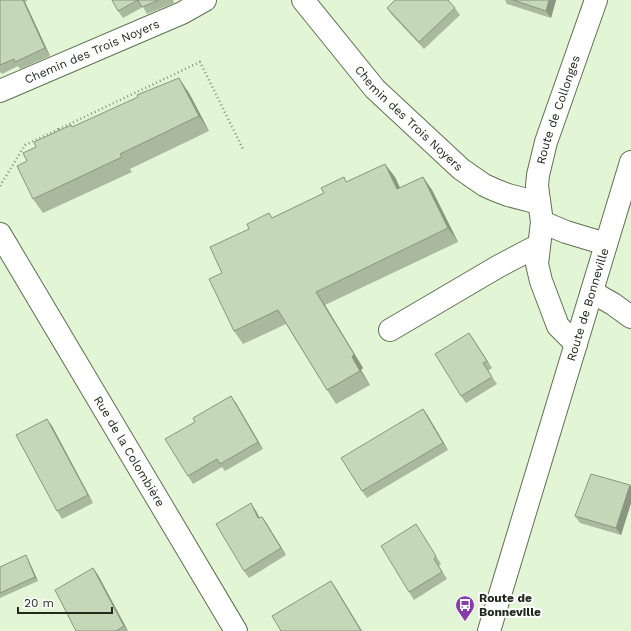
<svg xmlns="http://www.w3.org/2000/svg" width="631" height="631" viewBox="0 0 631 631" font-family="'Work Sans',sans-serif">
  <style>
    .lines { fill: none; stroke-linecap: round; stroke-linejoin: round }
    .minor-casing { stroke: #607154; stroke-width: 24 }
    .major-casing { stroke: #607154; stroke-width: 24 }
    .path { stroke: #85927c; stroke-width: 2.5; stroke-dasharray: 1 3; stroke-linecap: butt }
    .minor { stroke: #fff; stroke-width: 22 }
    .major { stroke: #fff; stroke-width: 22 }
    .wall { fill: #a9b99d }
    .shaded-wall { fill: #899680 }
    .building { fill: #c4d7b7; stroke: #899680 }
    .labels { text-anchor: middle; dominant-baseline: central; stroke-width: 4; stroke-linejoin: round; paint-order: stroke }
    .street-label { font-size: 12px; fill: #22291d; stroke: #fff }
    .poi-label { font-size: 12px; font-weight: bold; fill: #22291d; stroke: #fff; text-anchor: start }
  </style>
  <rect width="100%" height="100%" fill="#e2f5d4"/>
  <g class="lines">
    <g class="minor-casing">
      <g id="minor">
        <path id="s1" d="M303 0 375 89 461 169 484 185 495 190 508 195 539 203"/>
        <path id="s2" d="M0 91 182 13 205 0"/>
        <path d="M542 222 566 232 606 244"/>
        <path id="s3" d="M0 234 236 631"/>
        <path d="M592 292 613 304 631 317"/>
        <path d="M390 330 499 266 539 245"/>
        <path id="s4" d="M576 344 558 326 541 281 537 264 542 222 537 186 538 175 546 142 596 0"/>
      </g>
    </g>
    <g class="major-casing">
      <g id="major">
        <path id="s5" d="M489 631 631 162"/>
      </g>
    </g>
    <g class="path">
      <path d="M61 133 59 129 200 62 243 149"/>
      <path d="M0 186 25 145 59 129"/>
    </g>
    <use href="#minor" class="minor"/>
    <use href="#major" class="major"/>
  </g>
  <g class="wall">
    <path d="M0 0H27V1L25 2 50 56 20 69 18 66 2 74 0 72Z"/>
    <path d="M112 0H173L174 3 147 14 143 7 123 18 118 11Z"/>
    <path d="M505 0H556L551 18 507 4Z"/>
    <path d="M387 8H455L460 15 424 49 392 15Z"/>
    <path d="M189 93 209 131 130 169 132 172 43 213 33 199 27 161 36 147 72 127Z"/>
    <path d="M395 177 400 188 423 177 432 190 458 242 325 305 363 368 361 370 370 385 336 404 327 390 286 324 243 344 234 331 222 273 249 229 269 213 272 218 347 182Z"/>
    <path d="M469 333 492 368 488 371 497 384 466 403 461 396Z"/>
    <path d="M236 403 263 449 225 471 222 467 193 484 188 476Z"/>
    <path d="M423 409 428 416 448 450 367 498 362 491Z"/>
    <path d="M52 426 93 503 62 519 57 511Z"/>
    <path d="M630 485 631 486V503L621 535 580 523 575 516Z"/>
    <path d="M256 511 260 518 262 517 267 524 286 555 249 578 244 571Z"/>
    <path d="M421 532 441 564 439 566 447 579 414 600 409 592Z"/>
    <path d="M26 555 28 559 38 581 0 598V567Z"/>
    <path d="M93 568 98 575 128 631H76Z"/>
  </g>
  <g class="shaded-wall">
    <path d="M23 0H24L25 2 50 56 45 48Z"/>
    <path d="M549 0H556L551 18 546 11Z"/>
    <path d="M179 78 189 93 209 131 199 116Z"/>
    <path d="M385 164 395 177 407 203 397 189Z"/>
    <path d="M423 177 432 190 458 242 448 228Z"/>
    <path d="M316 292 325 305 363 368 361 370 370 385 360 371 352 357Z"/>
    <path d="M469 333 474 340 492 368 487 361Z"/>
    <path d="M231 396 236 403 263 449 258 442Z"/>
    <path d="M423 409 428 416 448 450 443 443Z"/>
    <path d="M47 419 52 426 93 503 88 495Z"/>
    <path d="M630 485 631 486V503L621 535 616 528Z"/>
    <path d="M251 503 256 511 263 525 258 518Z"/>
    <path d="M262 517 267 524 286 555 281 548Z"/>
    <path d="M26 555 28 559 38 581 35 577Z"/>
    <path d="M93 568 98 575 128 631 124 626Z"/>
    <path d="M331 581 336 588 362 631H361Z"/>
  </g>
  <g class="building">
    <path d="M0 0H23L45 48 15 62 14 59 0 65Z"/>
    <path d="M112 0H138L118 11Z"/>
    <path d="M138 0H159L142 7Z"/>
    <path d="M395 0H448L455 8 419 42 387 8Z"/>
    <path d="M513 0H549L546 11Z"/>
    <path d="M179 78 199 116 120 154 122 157 33 199 17 166 27 161 23 153 36 147 34 142 71 125 72 127 138 97 137 95Z"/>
    <path d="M385 164 397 189 423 177 448 228 316 292 354 354 352 357 360 371 327 390 278 310 234 331 209 279 222 273 210 247 249 229 247 224 269 213 272 218 324 193 321 188 344 177 346 182Z"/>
    <path d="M469 333 487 361 483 363 492 377 461 396 435 354Z"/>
    <path d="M231 396 258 442 220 464 217 459 188 476 165 439 195 422 193 418Z"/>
    <path d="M423 409 443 443 362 491 341 458Z"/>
    <path d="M47 419 88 495 57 511 16 435Z"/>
    <path d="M591 474 630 485 616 528 575 516Z"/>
    <path d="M251 503 258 518 262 517 281 548 244 571 216 524Z"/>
    <path d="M416 524 436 556 434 559 442 572 409 592 381 546Z"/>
    <path d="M26 555 35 577 0 593V567Z"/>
    <path d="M93 568 124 626 116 631H76L55 590Z"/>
    <path d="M331 581 361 631H281L272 616Z"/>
  </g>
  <defs>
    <g id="bus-pin" transform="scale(1)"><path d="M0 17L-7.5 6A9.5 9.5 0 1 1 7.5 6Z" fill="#883cad" stroke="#fff"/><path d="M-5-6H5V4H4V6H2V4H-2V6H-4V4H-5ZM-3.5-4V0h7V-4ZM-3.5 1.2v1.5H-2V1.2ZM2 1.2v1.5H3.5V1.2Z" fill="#fff"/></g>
  </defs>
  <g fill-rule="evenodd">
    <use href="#bus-pin" x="465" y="605"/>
  </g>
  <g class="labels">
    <g class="street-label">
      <text stroke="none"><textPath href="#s2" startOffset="100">Chemin des Trois Noyers</textPath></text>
      <text stroke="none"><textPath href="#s4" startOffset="249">Route de Collonges</textPath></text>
      <text stroke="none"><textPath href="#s1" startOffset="159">Chemin des Trois Noyers</textPath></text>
      <text stroke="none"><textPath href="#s5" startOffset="341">Route de Bonneville</textPath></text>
      <text stroke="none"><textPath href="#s3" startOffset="253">Rue de la Colombière</textPath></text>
    </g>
    <g class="poi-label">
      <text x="479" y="598">Route de<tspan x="479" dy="14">Bonneville</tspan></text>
    </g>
  </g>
  <path d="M18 607v6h94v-6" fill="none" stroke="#22291d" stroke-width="2"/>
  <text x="24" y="607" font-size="12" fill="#22291d" stroke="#ffffff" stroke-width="3" paint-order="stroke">20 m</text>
</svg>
